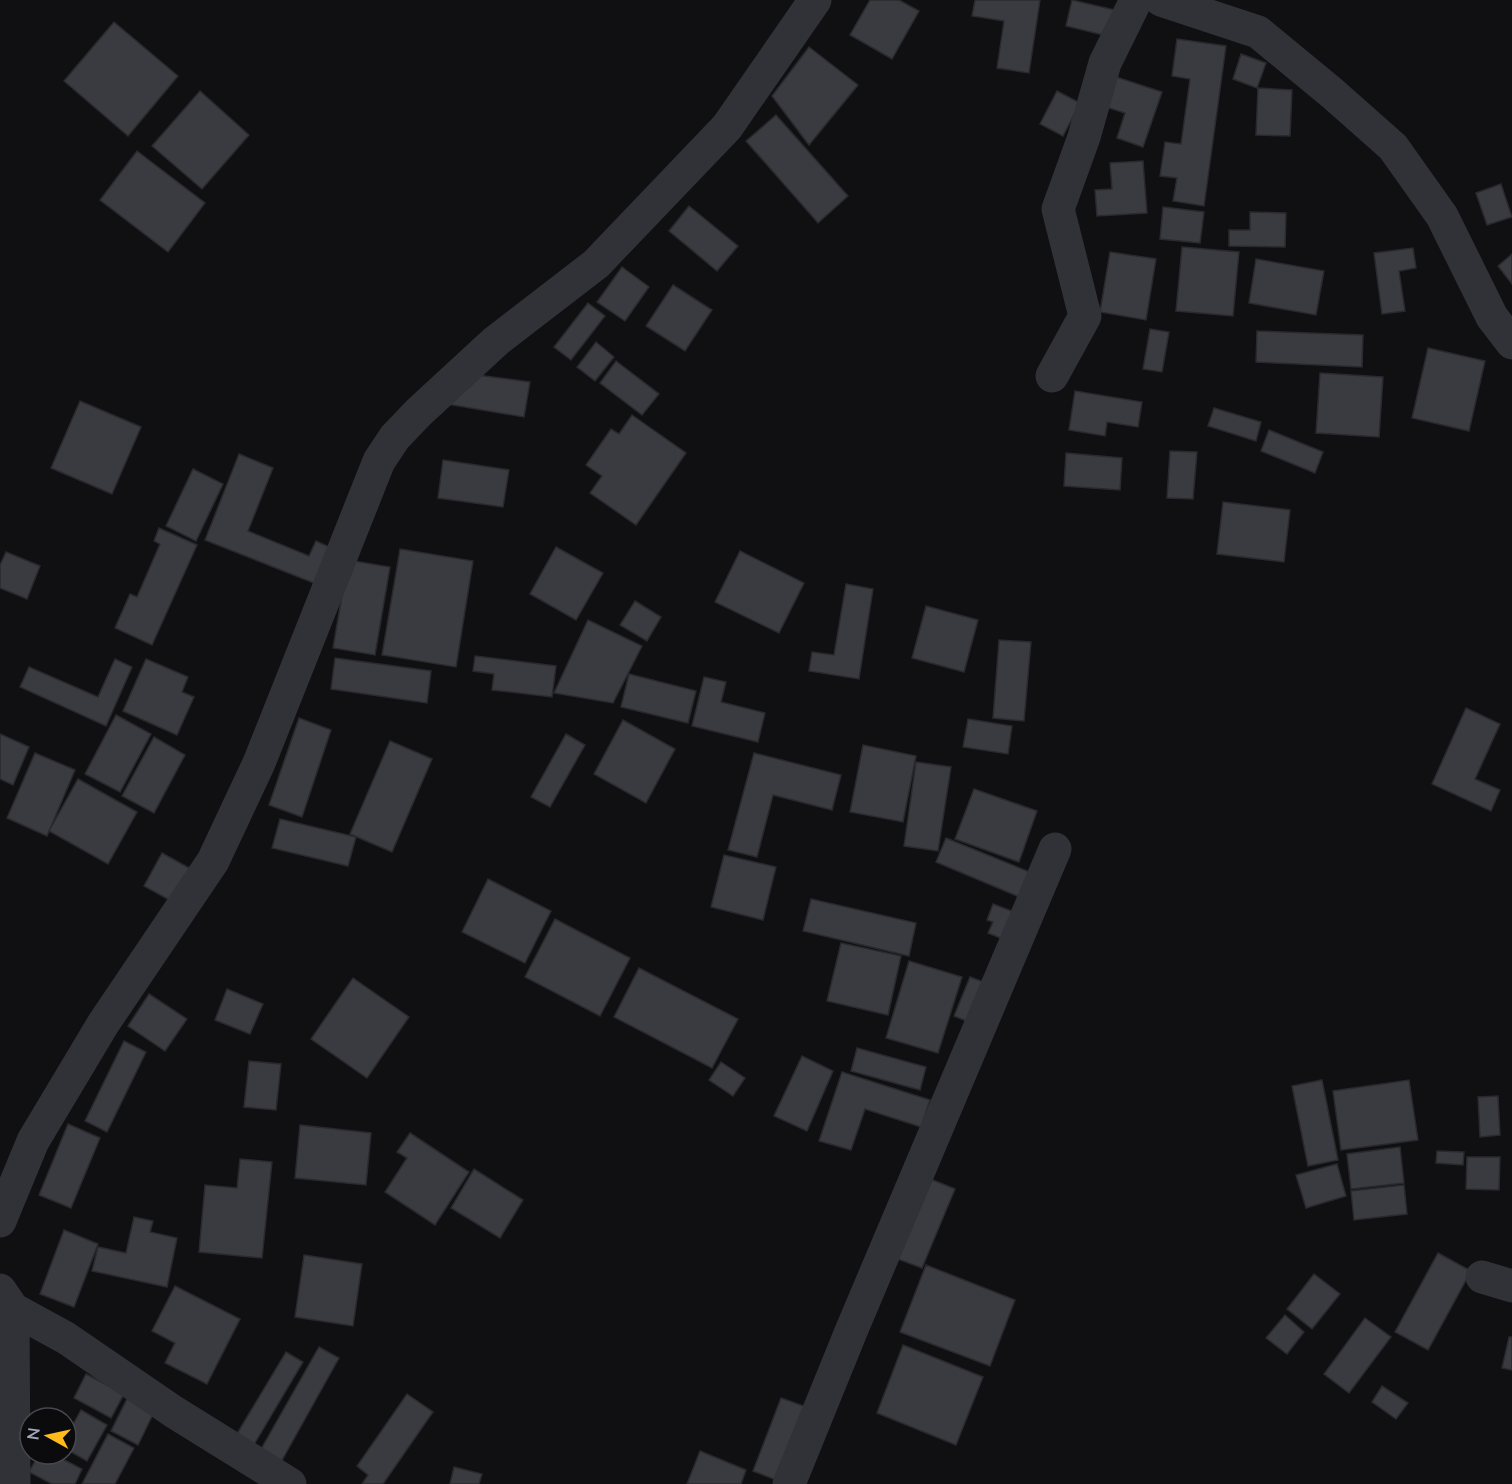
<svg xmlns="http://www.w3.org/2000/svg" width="1512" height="1484" viewBox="0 0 1512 1484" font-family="Lato,sans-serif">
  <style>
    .building { fill: #3a3b40; stroke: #2a2a2e; stroke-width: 1.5 }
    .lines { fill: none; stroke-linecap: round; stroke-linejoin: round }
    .minor { stroke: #313237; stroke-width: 33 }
  </style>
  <rect width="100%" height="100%" fill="#101012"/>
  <g class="building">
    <path d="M870 0H899L919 11 892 59 850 35Z"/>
    <path d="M975 0H1040L1029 73 997 68 1004 21 972 16Z"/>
    <path d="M1072 0 1119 11 1112 37 1066 26Z"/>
    <path d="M114 22 178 76 128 136 64 81Z"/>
    <path d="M1177 39 1226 46 1204 206 1173 201 1177 178 1160 176 1165 142 1181 144 1190 79 1172 76Z"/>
    <path d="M809 47 858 85 809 145 772 96Z"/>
    <path d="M1241 54 1266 63 1257 88 1233 79Z"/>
    <path d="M1110 75 1162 92 1143 147 1117 138 1125 113 1100 105Z"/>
    <path d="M1258 88 1292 90 1290 136 1256 135Z"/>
    <path d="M200 91 249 135 202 189 152 146Z"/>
    <path d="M1057 91 1080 103 1063 136 1040 124Z"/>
    <path d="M776 115 848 196 818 223 746 141Z"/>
    <path d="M137 151 205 203 168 252 100 200Z"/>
    <path d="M1143 161 1147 213 1097 216 1095 190 1112 189 1110 163Z"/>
    <path d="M1501 184 1512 217 1487 225 1476 193Z"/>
    <path d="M689 206 738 246 717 271 669 231Z"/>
    <path d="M1163 207 1204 212 1200 243 1160 239Z"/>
    <path d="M1250 212 1286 213 1285 247 1229 246V230H1250Z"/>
    <path d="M1182 247 1239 252 1233 316 1176 311Z"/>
    <path d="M1413 248 1416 268 1399 271 1405 311 1382 314 1374 253Z"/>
    <path d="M1110 252 1156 259 1146 320 1100 312Z"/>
    <path d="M1512 254V284L1498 266Z"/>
    <path d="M1256 259 1324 271 1316 315 1249 303Z"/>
    <path d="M622 267 649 287 625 321 597 302Z"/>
    <path d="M673 285 712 310 685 351 646 326Z"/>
    <path d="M588 303 605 316 571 360 554 347Z"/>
    <path d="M1150 329 1169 332 1162 372 1143 369Z"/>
    <path d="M1257 331 1363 335 1362 367 1256 362Z"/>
    <path d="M596 342 614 357 595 381 577 367Z"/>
    <path d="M1428 348 1485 361 1469 431 1412 418Z"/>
    <path d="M616 361 659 394 642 415 600 383Z"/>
    <path d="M1320 373 1383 377 1379 437 1316 433Z"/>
    <path d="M477 375 530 382 524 417 447 404Z"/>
    <path d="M1075 391 1142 402 1138 427 1107 422 1105 436 1069 430Z"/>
    <path d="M80 401 141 427 112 494 51 468Z"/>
    <path d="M1214 408 1261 422 1256 441 1208 426Z"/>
    <path d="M632 415 686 453 636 525 590 493 602 476 586 465 611 429 619 434Z"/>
    <path d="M1269 430 1323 452 1315 473 1261 451Z"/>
    <path d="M1170 451 1197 452 1193 499 1167 498Z"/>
    <path d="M1066 453 1122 458 1120 490 1064 486Z"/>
    <path d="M239 454 273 468 248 531 309 556 316 541 338 551 324 587 205 540Z"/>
    <path d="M443 460 509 470 503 507 438 498Z"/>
    <path d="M193 469 223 484 196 541 166 526Z"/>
    <path d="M1223 502 1290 510 1284 562 1217 554Z"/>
    <path d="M159 528 197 545 152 645 115 628 130 594 137 597 160 544 154 541Z"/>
    <path d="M556 547 603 573 576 620 530 594Z"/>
    <path d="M400 549 473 561 456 667 382 655Z"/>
    <path d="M740 551 804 583 779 633 715 602Z"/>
    <path d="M6 552 40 566 27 599 0 588V565Z"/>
    <path d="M348 560 390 567 375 655 333 648Z"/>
    <path d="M846 584 873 589 859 679 809 671 812 652 834 655Z"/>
    <path d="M635 601 661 617 647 641 620 625Z"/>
    <path d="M926 606 978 620 964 672 912 658Z"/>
    <path d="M588 620 642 646 613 703 554 693Z"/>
    <path d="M999 640 1031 642 1024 721 993 718Z"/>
    <path d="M475 656 556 666 552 697 492 690 494 674 473 671Z"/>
    <path d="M335 658 431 671 427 703 331 689Z"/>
    <path d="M115 659 132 667 106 726 20 687 29 667 98 697Z"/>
    <path d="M146 659 188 677 182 692 194 697 177 735 123 711Z"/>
    <path d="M629 674 696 691 688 723 621 707Z"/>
    <path d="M704 677 726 682 721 702 765 713 758 742 692 726Z"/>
    <path d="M1466 708 1500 724 1475 779 1500 790 1491 811 1432 784Z"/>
    <path d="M116 715 151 734 120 792 85 774Z"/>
    <path d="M299 718 331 730 302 817 269 805Z"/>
    <path d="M968 719 1012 726 1008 754 963 747Z"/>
    <path d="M623 720 675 749 646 803 594 774Z"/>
    <path d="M0 734 29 747 13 785 0 779Z"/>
    <path d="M566 734 585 745 550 807 531 797Z"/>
    <path d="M154 737 185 755 154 813 122 796Z"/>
    <path d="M390 741 432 759 392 852 350 834Z"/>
    <path d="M863 745 916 756 903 822 850 812Z"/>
    <path d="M35 753 75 770 47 836 7 818Z"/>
    <path d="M754 753 841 775 832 810 773 795 757 857 728 850Z"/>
    <path d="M916 762 951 767 938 851 904 846Z"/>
    <path d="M78 779 137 812 108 864 49 831Z"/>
    <path d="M974 789 1037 811 1019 862 955 839Z"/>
    <path d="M280 819 356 837 348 866 272 848Z"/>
    <path d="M946 838 1032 873 1022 898 936 862Z"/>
    <path d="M162 853 191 869 173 902 144 886Z"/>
    <path d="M724 855 776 867 763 920 711 907Z"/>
    <path d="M488 879 551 911 525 963 462 932Z"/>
    <path d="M811 899 916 923 909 956 803 931Z"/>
    <path d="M993 904 1017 913 1008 941 988 933 993 922 987 920Z"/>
    <path d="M555 919 630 958 600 1016 525 977Z"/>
    <path d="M841 943 901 956 888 1015 827 1001Z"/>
    <path d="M909 961 962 977 938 1053 886 1038Z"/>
    <path d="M639 968 738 1019 712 1068 614 1017Z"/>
    <path d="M970 977 986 983 969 1022 954 1016Z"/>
    <path d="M353 978 409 1017 367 1078 311 1039Z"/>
    <path d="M227 989 263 1004 250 1034 215 1020Z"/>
    <path d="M149 994 187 1019 165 1051 128 1026Z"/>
    <path d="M124 1041 146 1052 107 1132 85 1121Z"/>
    <path d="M857 1048 926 1067 920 1090 851 1071Z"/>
    <path d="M802 1056 833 1071 807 1131 774 1116Z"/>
    <path d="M249 1061 281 1064 276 1110 244 1107Z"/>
    <path d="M721 1062 745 1078 733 1096 709 1080Z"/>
    <path d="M842 1072 930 1100 921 1127 865 1109 851 1150 819 1141Z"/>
    <path d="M1322 1080 1338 1160 1308 1166 1292 1086Z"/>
    <path d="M1409 1080 1418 1140 1341 1150 1333 1091Z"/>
    <path d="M1498 1096 1500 1135 1480 1137 1478 1097Z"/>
    <path d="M68 1124 100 1138 71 1208 39 1195Z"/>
    <path d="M300 1125 371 1133 366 1185 295 1178Z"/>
    <path d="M410 1133 469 1172 435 1225 385 1192 407 1158 397 1152Z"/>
    <path d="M1400 1147 1404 1183 1351 1189 1347 1154Z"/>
    <path d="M1437 1151 1464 1152 1463 1165 1436 1163Z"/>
    <path d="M1467 1157H1500L1499 1190 1466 1189Z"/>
    <path d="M240 1159 272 1162 262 1258 199 1252 205 1185 237 1188Z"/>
    <path d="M1337 1164 1346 1196 1306 1208 1296 1175Z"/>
    <path d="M474 1169 523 1200 500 1238 451 1208Z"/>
    <path d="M923 1176 955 1189 922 1268 890 1256Z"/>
    <path d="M1404 1185 1407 1214 1354 1220 1351 1191Z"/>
    <path d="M134 1217 153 1221 150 1232 177 1238 167 1287 92 1271 98 1247 126 1253Z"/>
    <path d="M64 1230 98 1244 74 1307 40 1294Z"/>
    <path d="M1438 1253 1471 1271 1428 1350 1395 1332Z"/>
    <path d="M304 1255 362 1264 353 1326 295 1317Z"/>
    <path d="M926 1265 1015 1300 990 1366 900 1332Z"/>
    <path d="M1314 1274 1340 1294 1312 1329 1287 1309Z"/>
    <path d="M175 1286 240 1319 207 1384 165 1363 175 1343 152 1331Z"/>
    <path d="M1285 1315 1304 1332 1287 1354 1266 1338Z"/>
    <path d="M1365 1318 1391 1337 1349 1393 1324 1374Z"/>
    <path d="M1509 1337H1512V1370L1502 1368Z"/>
    <path d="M903 1345 983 1377 956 1445 877 1413Z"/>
    <path d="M319 1347 339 1358 281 1462 260 1451Z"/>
    <path d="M286 1352 303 1362 252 1448 235 1437Z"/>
    <path d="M86 1374 124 1394 111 1418 74 1398Z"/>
    <path d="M1382 1386 1408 1403 1396 1419 1372 1402Z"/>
    <path d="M407 1394 433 1412 383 1484H362L368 1475 357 1466Z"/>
    <path d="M128 1397 155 1410 138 1445 111 1431Z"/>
    <path d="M781 1398 812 1409 784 1483 753 1471Z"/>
    <path d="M81 1410 107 1425 87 1461 66 1449V1437Z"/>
    <path d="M108 1434 134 1448 115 1484H82Z"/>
    <path d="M700 1451 746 1470 741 1484H687Z"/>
    <path d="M39 1454H53L82 1469 75 1484H52L29 1472Z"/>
    <path d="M454 1467 482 1474 479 1484H450Z"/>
  </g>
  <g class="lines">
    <g class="minor">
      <path d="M1161 0 1258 32 1332 93 1393 147 1442 216 1492 317 1512 343"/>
      <path d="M1052 376 1085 316 1058 209 1084 137 1105 63 1136 0"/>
      <path d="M0 1221 33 1141 103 1024 213 861 259 763 379 461 395 437 419 412 496 341 596 264 727 127 815 0"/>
      <path d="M1482 1277 1512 1286"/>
      <path d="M0 1290 13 1309 66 1338 174 1412 290 1484"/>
      <path d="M13 1309 14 1484"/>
      <path d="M789 1484 852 1329 1055 849"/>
    </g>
  </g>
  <g transform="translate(48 1436) rotate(278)"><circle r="28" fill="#0b0b0d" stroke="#474950" stroke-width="1.5"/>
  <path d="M0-4.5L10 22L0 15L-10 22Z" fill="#ffbb1b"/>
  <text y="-9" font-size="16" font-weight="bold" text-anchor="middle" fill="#a0a6b4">N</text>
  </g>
</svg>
